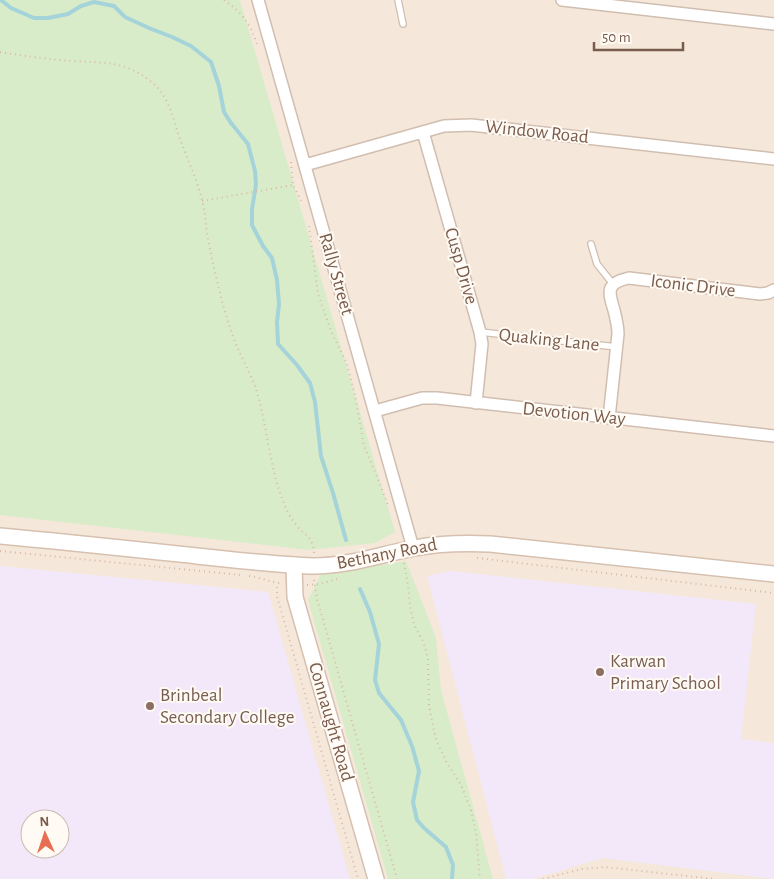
<svg xmlns="http://www.w3.org/2000/svg" width="774" height="879" viewBox="0 0 774 879" font-family="'Alegreya Sans',sans-serif">
  <style>
    .residential { fill: #f5e8da; fill-rule: evenodd }
    .education { fill: #f3e8fa; fill-rule: evenodd }
    .green { fill: #d8ecc9 }
    .lines { fill: none; stroke-linecap: round; stroke-linejoin: round }
    .stream { stroke: #a5d3da; stroke-width: 4 }
    .lane-casing { stroke: #d1beb0; stroke-width: 8 }
    .street-casing { stroke: #d1beb0; stroke-width: 14 }
    .secondary-casing { stroke: #d6c0b0; stroke-width: 18 }
    .path { stroke: #d9b8a5; stroke-width: 2; stroke-dasharray: 1 4; stroke-linecap: butt }
    .lane { stroke: #fff; stroke-width: 5.5 }
    .street { stroke: #fff; stroke-width: 11 }
    .secondary { stroke: #fff; stroke-width: 15 }
    .education-dot { fill: #8d6e63; stroke: #fffaf3; stroke-width: 2 }
    .labels { text-anchor: middle; dominant-baseline: central; stroke-width: 4; stroke-linejoin: round; paint-order: stroke }
    .street-label { font-size: 19px; fill: #7a5c4d; stroke: #fffaf3 }
    .education-label { font-size: 19px; fill: #785e54; stroke: #fffaf3; text-anchor: start }
  </style>
  <rect width="100%" height="100%" fill="#fdf6ec"/>
  <path class="residential" d="M0 0H774V879H0ZM30 819H60V849H30Z"/>
  <g class="education">
    <path d="M0 566 268 592 350 879H0ZM30 819H60V849H30Z"/>
    <path d="M451 571 756 604 741 739 774 743V879L603 858 532 879H506L427 576Z"/>
  </g>
  <g class="green">
    <path d="M0 0H240L395 532 375 543 309 550 0 515Z"/>
    <path d="M406 561 436 638 441 690 493 879H388L308 600 321 574Z"/>
  </g>
  <g class="lines">
    <g class="stream">
      <path d="M1 0 11 8 34 18H48L68 14 81 6 94 2 114 6 125 17 149 28 172 37 191 46 211 62 219 86 224 112 231 123 248 144 255 171 256 185 252 209V225L263 246 272 258 277 280 279 304 277 322 278 344 297 365 310 383 315 402 321 456 333 493 346 540"/>
      <path d="M360 589 370 612 379 644 375 680 379 693 401 720 412 746 419 771 413 802 417 820 424 828 446 847 453 865 452 879"/>
    </g>
    <g class="lane-casing">
      <g id="lane">
        <path d="M398 0 403 24"/>
        <path d="M591 244 597 264 613 284"/>
        <path d="M480 332 617 347"/>
      </g>
    </g>
    <g class="street-casing">
      <g id="street">
        <path d="M258 0 413 548"/>
        <path d="M562 0 774 24"/>
        <path d="M423 132 480 332 482 344 476 403"/>
        <path d="M305 165 444 126 471 125 774 159"/>
        <path d="M375 411 422 398H437L774 436"/>
        <path d="M609 418 618 334C618 326 616 318 614 310 608 291 606 283 629 278L760 294 768 293 774 290"/>
      </g>
    </g>
    <g class="secondary-casing">
      <g id="secondary">
        <path d="M0 536C66 542 131 549 197 556 236 560 275 565 314 566 349 566 381 554 415 548 440 543 465 543 490 544L774 574"/>
        <path d="M294 565 295 597 376 879"/>
      </g>
    </g>
    <g class="path">
      <path d="M224 0C244 14 250 24 258 47"/>
      <path d="M0 52C24 56 47 59 71 61 102 63 124 60 150 81 169 95 172 116 179 136 187 159 198 181 203 204 205 214 206 224 207 234 212 259 217 284 224 308 228 320 231 333 236 344 242 359 251 374 256 389 268 428 269 469 285 506 288 513 292 520 297 526 306 537 313 536 314 553"/>
      <path d="M291 162 293 185 302 202"/>
      <path d="M202 201 293 185"/>
      <path d="M309 226 318 294 331 331 347 364 355 395 364 446 376 474 389 508"/>
      <path d="M0 551 241 575"/>
      <path d="M477 558 774 593"/>
      <path d="M404 563 408 585 410 606 414 625 423 641 428 659 429 705 434 731 437 742 447 763 461 785 471 810 476 833 480 879"/>
      <path d="M249 576C260 577 269 582 280 583"/>
      <path d="M314 580 317 599 397 879"/>
      <path d="M307 585 320 584 337 579"/>
      <path d="M277 587V596L358 879"/>
      <path d="M543 879 582 869 605 867 715 879"/>
    </g>
    <use href="#lane" class="lane"/>
    <use href="#street" class="street"/>
    <use href="#secondary" class="secondary"/>
  </g>
  <g class="education-dot">
    <circle cx="600" cy="672" r="5"/>
    <circle cx="150" cy="706" r="5"/>
  </g>
  <g class="labels">
    <g class="street-label">
      <text transform="translate(537 132) rotate(6)">Window Road</text>
      <text transform="translate(461 266) rotate(74)">Cusp Drive</text>
      <text transform="translate(336 274) rotate(74)">Rally Street</text>
      <text transform="translate(693 286) rotate(7)">Iconic Drive</text>
      <text transform="translate(549 340) rotate(6)">Quaking Lane</text>
      <text transform="translate(574 414) rotate(6)">Devotion Way</text>
      <text transform="translate(387 554) rotate(-11)">Bethany Road</text>
      <text transform="translate(331 722) rotate(74)">Connaught Road</text>
    </g>
    <g class="education-label">
      <text x="610" y="661">Karwan<tspan x="610" dy="22">Primary School</tspan></text>
      <text x="160" y="695">Brinbeal<tspan x="160" dy="22">Secondary College</tspan></text>
    </g>
  </g>
  <g transform="translate(45 834) rotate(357)"><circle r="24" fill="#fffaf3" stroke="#cabbb1"/>
  <path d="M0-4L9 19L0 12L-9 19Z" fill="#e76f51"/>
  <text y="-8" font-size="14" font-weight="bold" text-anchor="middle" fill="#7a5c4d">N</text>
  </g>
  <path d="M594 42v8h89v-8" fill="none" stroke="#7a5c4d" stroke-width="2.5"/>
  <text x="602" y="42" font-size="15" fill="#7a5c4d" stroke="#fffaf3" stroke-width="4" paint-order="stroke">50 m</text>
</svg>
